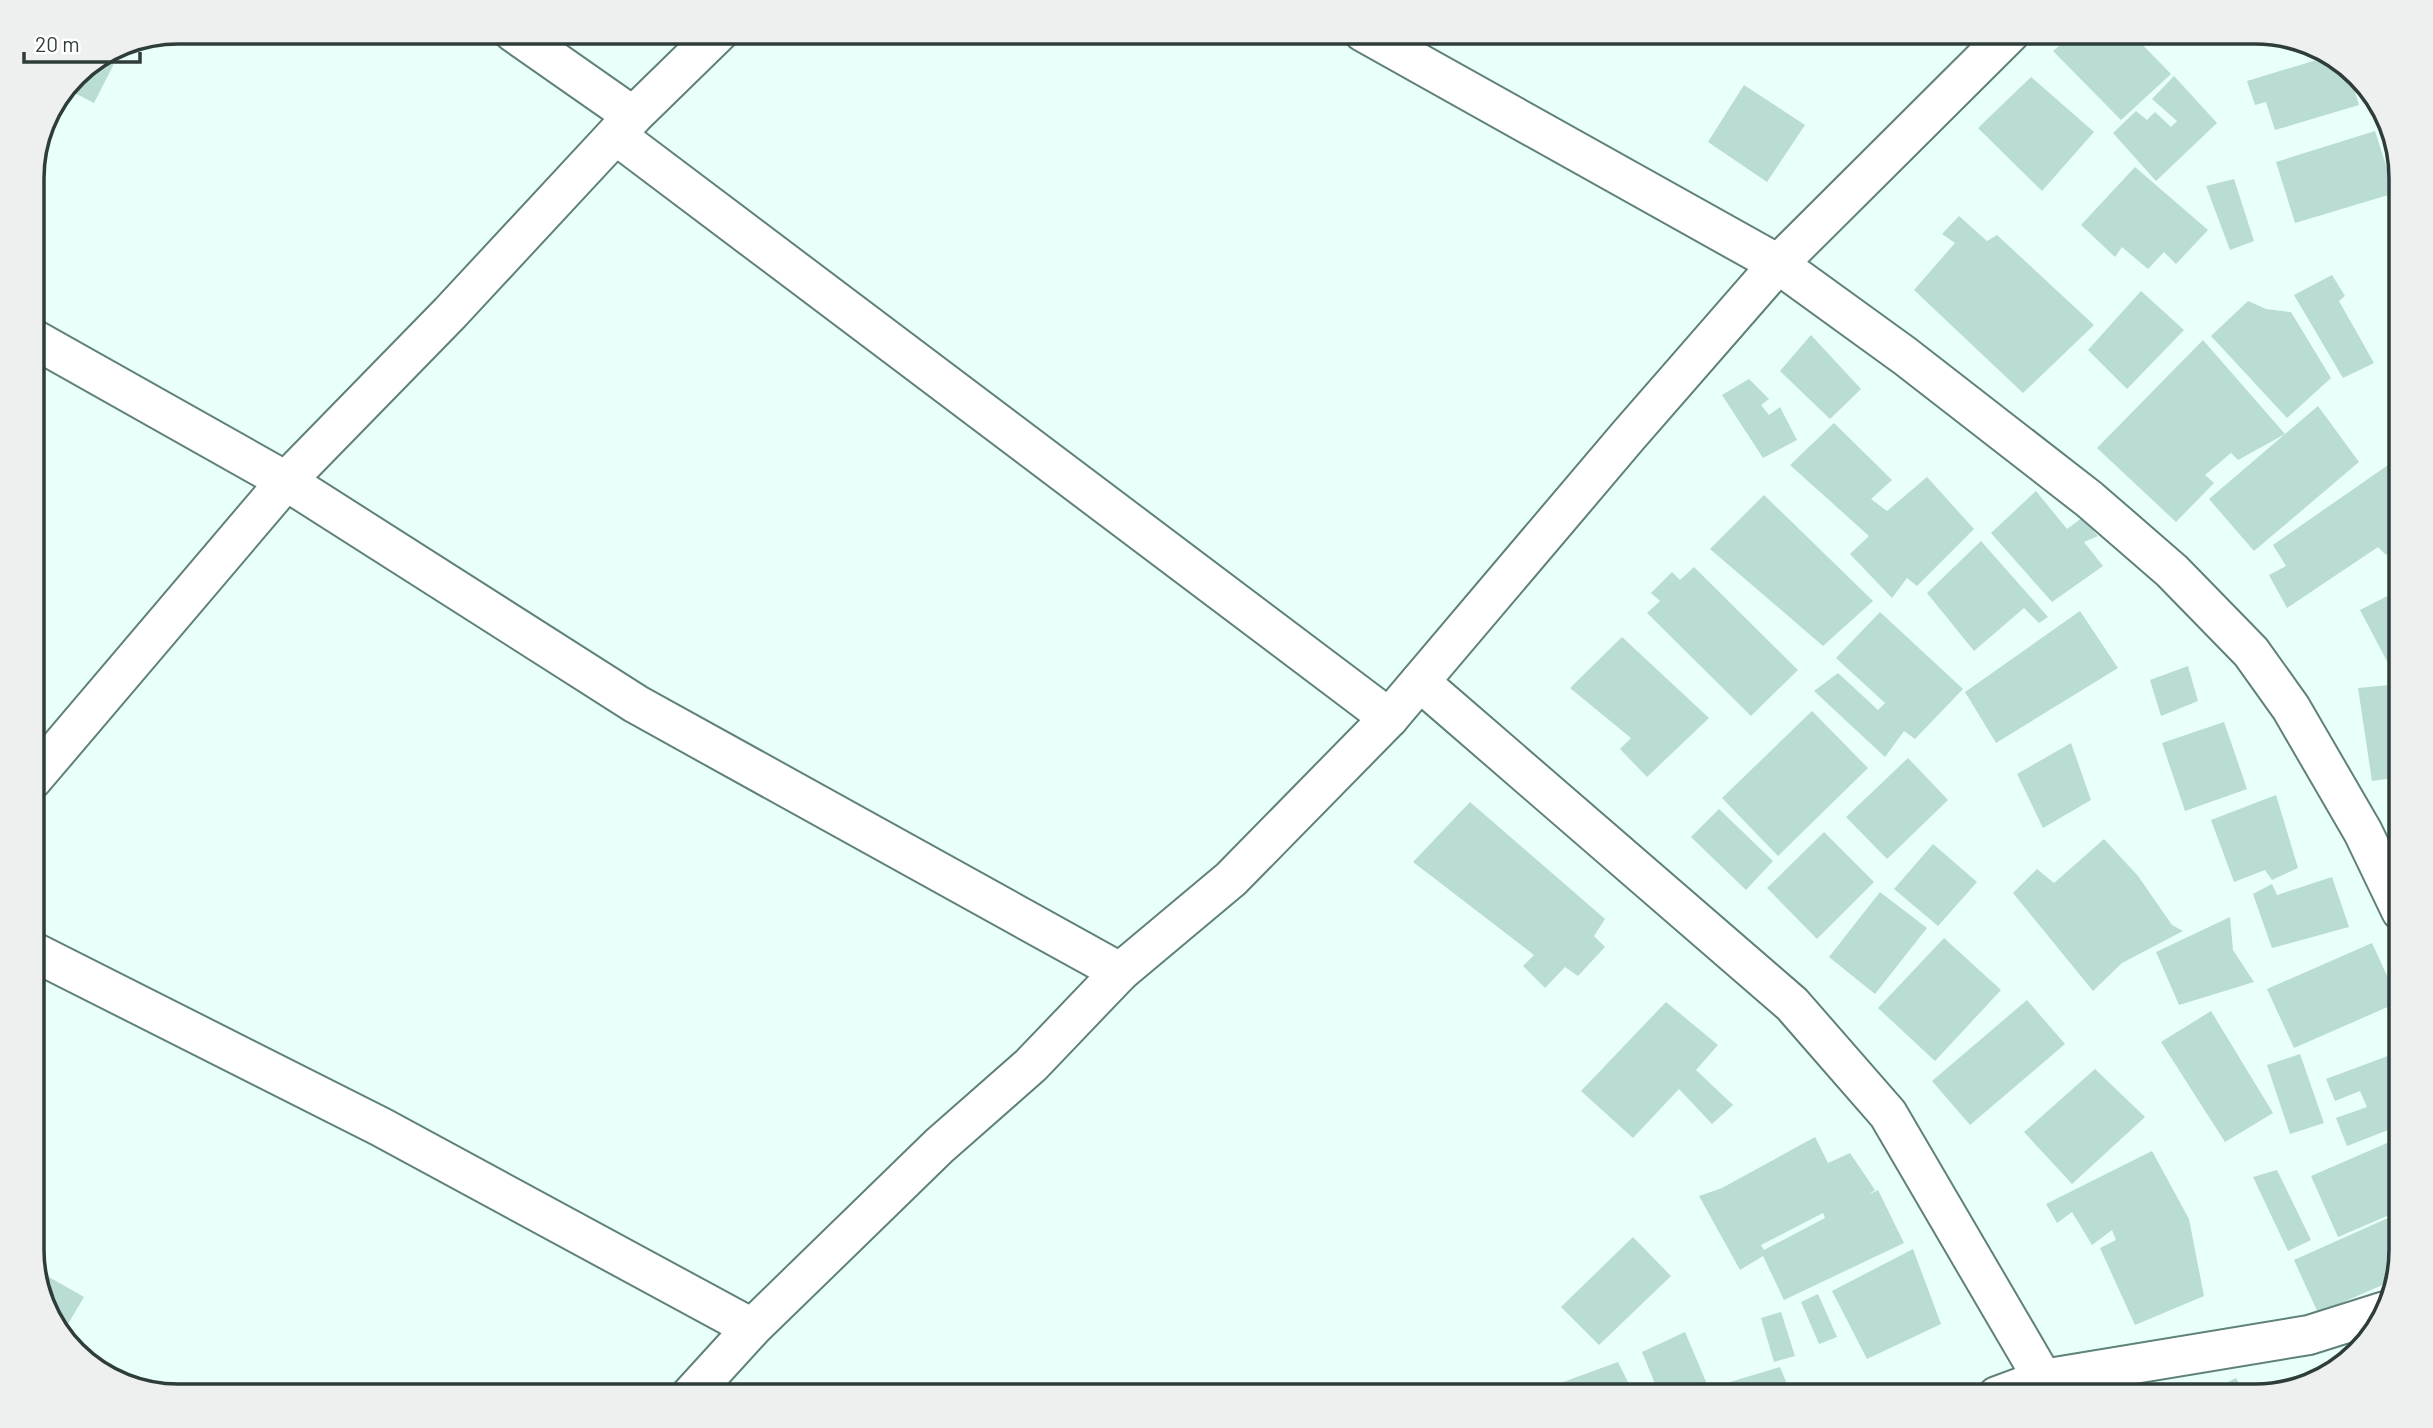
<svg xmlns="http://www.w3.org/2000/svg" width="2433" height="1428" viewBox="0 0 2433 1428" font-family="Barlow,sans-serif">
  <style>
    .building { fill: #b9dcd4; fill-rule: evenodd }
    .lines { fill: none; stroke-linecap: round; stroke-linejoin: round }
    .street-casing { stroke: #60817a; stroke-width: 42 }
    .street { stroke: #fff; stroke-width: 38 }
    .rim { fill: none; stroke: #2f3d3a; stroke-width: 3.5 }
  </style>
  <rect width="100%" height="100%" fill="#e9fffa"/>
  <g class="building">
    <path d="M2076 32H2130L2171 74 2121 120 2053 51Z"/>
    <path d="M125 42 94 103 65 88 75 74Z"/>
    <path d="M2333 55 2349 72 2359 105 2275 130 2266 102 2255 105 2247 81Z"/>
    <path d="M2174 76 2217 123 2156 181 2113 133 2136 111 2147 120 2155 112 2171 127 2177 121 2152 99Z"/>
    <path d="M2031 77 2094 132 2042 191 1978 128Z"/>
    <path d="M1744 85 1805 125 1767 182 1708 142Z"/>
    <path d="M2375 131 2395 193 2295 223 2276 162Z"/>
    <path d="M2135 167 2208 230 2176 264 2164 252 2148 269 2122 247 2115 257 2081 225Z"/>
    <path d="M2234 179 2254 241 2230 250 2206 186Z"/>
    <path d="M1959 216 1987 241 1997 235 2094 325 2023 393 1914 290 1955 243 1942 234Z"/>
    <path d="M2332 275 2345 296 2339 301 2374 363 2343 378 2294 295Z"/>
    <path d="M2141 291 2184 330 2127 389 2088 350Z"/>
    <path d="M2248 301 2266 309 2291 312 2331 378 2287 418 2211 336Z"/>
    <path d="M1811 335 1861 389 1830 419 1780 371Z"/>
    <path d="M2203 340 2285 434 2238 460 2231 453 2205 475 2214 483 2176 522 2097 448Z"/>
    <path d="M1749 379 1769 399 1761 405 1769 415 1780 407 1797 440 1763 458 1722 395Z"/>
    <path d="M2318 406 2359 462 2254 551 2209 499Z"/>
    <path d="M1834 423 1892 480 1871 499 1887 511 1927 477 1974 529 1917 586 1907 578 1892 598 1850 554 1869 536 1790 465Z"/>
    <path d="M2401 456V546L2386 555 2378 547 2287 608 2269 575 2286 566 2273 545Z"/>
    <path d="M2036 491 2067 529 2082 518 2098 536 2084 542 2103 566 2052 602 1991 533Z"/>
    <path d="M1764 495 1873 601 1823 646 1710 549Z"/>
    <path d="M1981 541 2048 617 2039 623 2024 608 1974 651 1927 593Z"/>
    <path d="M1694 567 1798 670 1751 716 1647 613 1660 601 1651 593 1672 572 1680 580Z"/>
    <path d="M2401 589V662L2390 667 2360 610Z"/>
    <path d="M2080 611 2118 668 1996 743 1965 692Z"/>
    <path d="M1880 612 1963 689 1915 739 1904 731 1885 757 1814 691 1838 673 1878 710 1885 703 1836 658Z"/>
    <path d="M1622 637 1709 718 1647 777 1620 749 1631 738 1570 688Z"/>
    <path d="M2188 666 2198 701 2161 716 2150 680Z"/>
    <path d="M2401 684V797L2393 778 2372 781 2358 688Z"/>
    <path d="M1812 711 1868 768 1778 856 1722 798Z"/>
    <path d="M2224 722 2247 789 2185 811 2162 743Z"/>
    <path d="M2071 743 2091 800 2043 828 2017 774Z"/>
    <path d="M1908 758 1948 800 1887 859 1846 817Z"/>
    <path d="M2276 795 2298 868 2272 880 2265 870 2234 882 2211 820Z"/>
    <path d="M1470 802 1605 919 1594 936 1605 947 1578 976 1565 967 1545 988 1523 966 1534 955 1413 862Z"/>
    <path d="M1719 809 1773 861 1746 890 1691 837Z"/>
    <path d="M1824 832 1874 882 1817 939 1767 888Z"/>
    <path d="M2104 839 2138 876 2172 925 2183 931 2122 963 2093 991 2013 893 2037 869 2054 883Z"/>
    <path d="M1933 844 1977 882 1938 926 1894 889Z"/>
    <path d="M2332 877 2349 927 2272 948 2253 894 2272 884 2277 895Z"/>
    <path d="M1880 892 1927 928 1875 994 1829 957Z"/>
    <path d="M2230 917 2233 950 2254 982 2179 1005 2156 952Z"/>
    <path d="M1944 938 2001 990 1935 1061 1878 1008Z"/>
    <path d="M2372 943 2399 1002 2294 1048 2267 989Z"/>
    <path d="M2027 1000 2065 1044 1970 1125 1932 1081Z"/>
    <path d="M1666 1002 1718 1045 1696 1070 1733 1105 1712 1124 1679 1089 1633 1138 1581 1091Z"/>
    <path d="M2211 1011 2273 1113 2225 1142 2161 1042Z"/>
    <path d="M2401 1051V1125L2347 1146 2336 1118 2367 1107 2360 1091 2335 1101 2326 1079Z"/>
    <path d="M2300 1054 2324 1123 2290 1134 2267 1065Z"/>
    <path d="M2095 1069 2145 1117 2072 1184 2024 1132Z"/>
    <path d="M1815 1137 1828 1163 1850 1153 1875 1190 1868 1195 1878 1190 1904 1243 1784 1300 1763 1256 1740 1270 1699 1196 1722 1188ZM1823 1213 1825 1218 1764 1250 1761 1245Z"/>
    <path d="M2401 1137V1210L2338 1237 2311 1176Z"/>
    <path d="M2152 1151 2189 1219 2204 1296 2135 1325 2100 1248 2116 1240 2112 1230 2092 1245 2072 1212 2057 1223 2046 1204Z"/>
    <path d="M2277 1170 2311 1240 2288 1251 2253 1177Z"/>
    <path d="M2388 1218 2401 1248 2394 1280 2318 1313 2294 1260Z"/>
    <path d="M1633 1237 1671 1276 1599 1345 1561 1307Z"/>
    <path d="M1913 1249 1941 1324 1867 1359 1832 1291Z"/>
    <path d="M35 1269 84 1297 62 1334 51 1324Z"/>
    <path d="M1818 1294 1837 1337 1819 1344 1801 1302Z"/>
    <path d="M1781 1312 1795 1356 1774 1362 1761 1318Z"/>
    <path d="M1685 1332 1712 1396H1660L1642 1352Z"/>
    <path d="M1618 1362 1635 1396H1560L1555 1385Z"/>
    <path d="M1780 1367 1792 1396H1724L1720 1385Z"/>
    <path d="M2328 1370 2329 1377 2300 1385 2299 1383Z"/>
    <path d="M2236 1378 2246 1396H2199Z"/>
  </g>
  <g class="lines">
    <g class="street-casing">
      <g id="street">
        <path d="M1363 32 1778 264 1905 356 2089 499 2172 571 2251 652 2291 708 2363 832 2401 911"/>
        <path d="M633 116 719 32"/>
        <path d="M617 136 1389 718"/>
        <path d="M32 338 286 481 636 704 1120 972"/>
        <path d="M1420 682 1792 1004 1888 1114 2043 1379"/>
        <path d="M32 780 286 481 450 313 633 116 513 32"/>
        <path d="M32 951 381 1127 752 1328"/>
        <path d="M690 1396 752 1328 939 1146 1031 1065 1120 972 1231 879 1389 718 1628 436 1778 264 2011 32"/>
        <path d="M1997 1396 2043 1379 2309 1335 2385 1311"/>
      </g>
    </g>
    <use href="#street" class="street"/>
  </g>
  <path d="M0 0H2433V1428H0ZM178 44H2255A134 134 0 0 1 2389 178V1250A134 134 0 0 1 2255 1384H178A134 134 0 0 1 44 1250V178A134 134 0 0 1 178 44Z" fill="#eeefef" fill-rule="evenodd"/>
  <path class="rim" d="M178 44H2255A134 134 0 0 1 2389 178V1250A134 134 0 0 1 2255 1384H178A134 134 0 0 1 44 1250V178A134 134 0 0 1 178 44Z"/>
  <path d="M24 52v10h116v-10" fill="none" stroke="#2f3d3a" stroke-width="3.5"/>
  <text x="35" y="52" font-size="21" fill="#2f3d3a" stroke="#ffffff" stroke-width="5" paint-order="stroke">20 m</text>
</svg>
